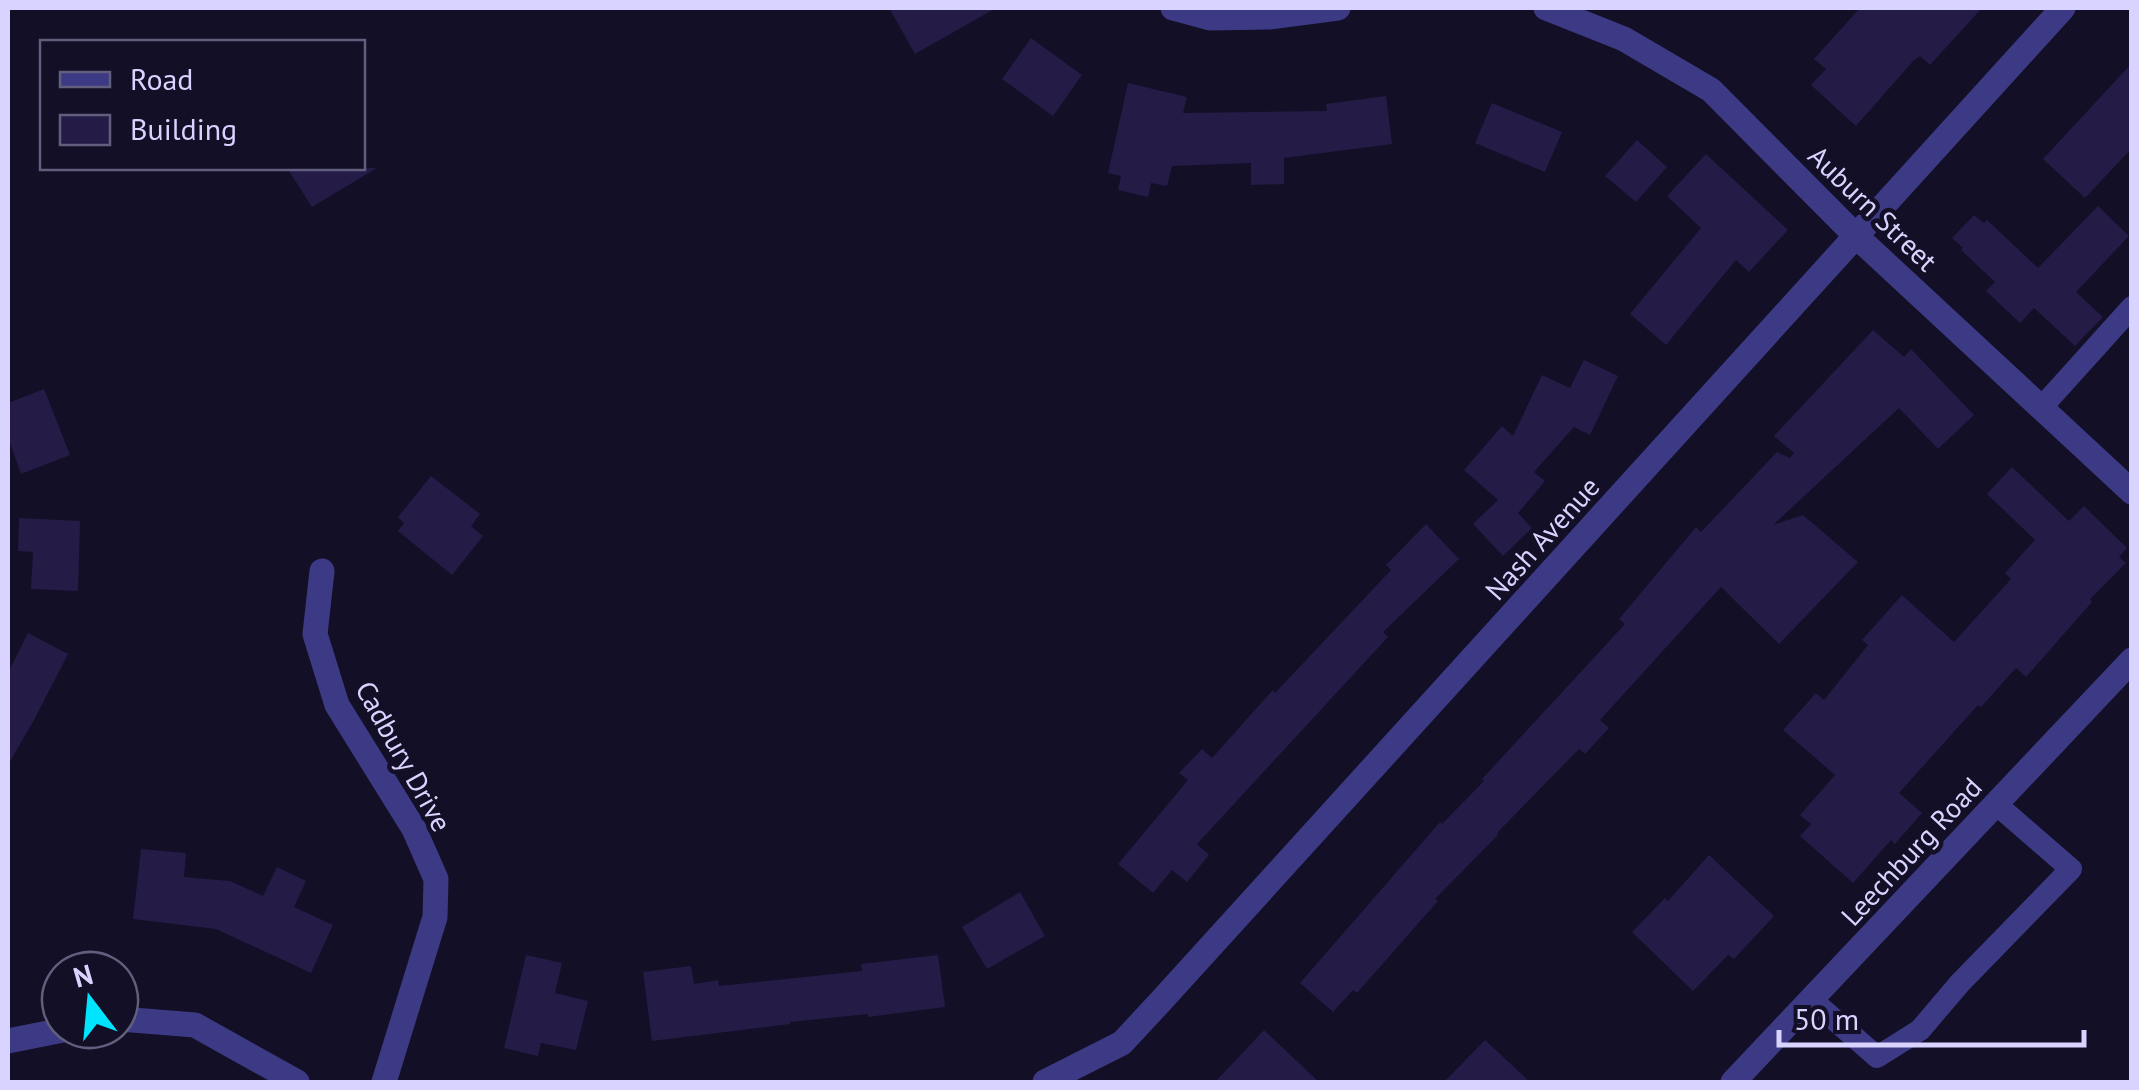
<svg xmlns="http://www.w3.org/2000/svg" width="2139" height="1090" viewBox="0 0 2139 1090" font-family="'PT Sans',sans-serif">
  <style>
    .building { fill: #241b47 }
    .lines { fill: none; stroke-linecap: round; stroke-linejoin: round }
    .service { stroke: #3d3a85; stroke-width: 22 }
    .minor { stroke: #3d3a85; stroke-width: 25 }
    .tertiary { stroke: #3d3a85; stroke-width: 25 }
    .labels { text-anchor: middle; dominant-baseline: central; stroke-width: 9; stroke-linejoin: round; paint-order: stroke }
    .street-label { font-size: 28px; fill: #d9d4ff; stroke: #130f26 }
  </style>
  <rect width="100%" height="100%" fill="#130f26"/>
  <g class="building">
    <path d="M889 8H996L915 54Z"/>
    <path d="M1860 8H1982L1930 65 1920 56 1914 60 1856 126 1811 85 1826 69 1814 59Z"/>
    <path d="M1031 38 1082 75 1053 116 1002 79Z"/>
    <path d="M2132 63V148L2085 198 2043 159Z"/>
    <path d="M1128 83 1187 97 1183 113 1327 111 1326 104 1386 96 1392 144 1284 158V184L1251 185V163L1172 166 1167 186 1151 183 1148 197 1118 190 1121 176 1108 173Z"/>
    <path d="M1492 103 1562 132 1545 172 1475 143Z"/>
    <path d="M1637 140 1667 167 1636 202 1605 176Z"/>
    <path d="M1706 154 1788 230 1749 272 1736 260 1666 345 1630 314 1701 228 1667 196Z"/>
    <path d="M287 168H377L312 207Z"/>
    <path d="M2098 206 2129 236 2076 292 2103 317 2075 346 2034 308 2020 323 1986 291 1995 282 1961 250 1963 248 1952 238 1974 215 1984 223 1987 220 2038 268Z"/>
    <path d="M1873 330 1904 357 1911 349 1974 415 1938 449 1899 408 1773 525 1803 515 1858 562 1779 644 1721 587 1600 720 1609 728 1585 754 1579 749 1497 833 1498 835 1435 899 1438 901 1357 993 1353 990 1333 1012 1300 983 1440 822 1442 824 1484 781 1482 779 1625 624 1619 619 1696 527 1701 532 1777 452 1790 458 1794 453 1774 436Z"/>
    <path d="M1584 360 1618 376 1590 435 1574 427 1534 472 1545 481 1518 513 1532 528 1503 556 1473 524 1498 500 1464 470 1502 426 1513 436 1542 375 1570 388Z"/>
    <path d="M44 389 70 455 21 474 8 437V403Z"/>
    <path d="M2012 467 2069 521 2084 506 2127 548 2119 557 2126 563 2090 599 2092 602 2026 677 2016 668 1981 707 1978 705 1899 793 1922 813 1895 844 1891 840 1853 883 1800 836 1811 824 1800 815 1835 775 1783 730 1816 693 1824 700 1868 645 1862 640 1902 595 1954 642 2011 579 2005 573 2035 540 1987 494Z"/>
    <path d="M431 476 480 514 471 526 483 536 452 575 398 531 404 523 398 517Z"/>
    <path d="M19 518 80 521 78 591 31 589 33 552 18 551Z"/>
    <path d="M1426 524 1459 559 1383 632 1388 637 1197 844 1209 855 1187 882 1172 870 1153 893 1118 864 1188 780 1179 773 1202 749 1212 758 1273 690 1275 693 1391 570 1386 565Z"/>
    <path d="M28 633 68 654 35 718 8 765V673Z"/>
    <path d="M141 849 186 853 184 877 230 881 263 896 277 867 306 881 294 907 333 925 311 973 216 929 133 919Z"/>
    <path d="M1709 855 1774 916 1734 959 1728 955 1693 991 1632 932 1665 898 1668 901Z"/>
    <path d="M1020 892 1045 936 987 969 962 927Z"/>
    <path d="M526 955 562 963 555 993 588 1001 576 1050 541 1043 538 1056 504 1048Z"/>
    <path d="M938 955 945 1007 868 1017V1014L790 1022V1024L652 1041 643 972 691 966 694 984 718 980 719 986 862 971 861 964Z"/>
    <path d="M1264 1030 1319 1082H1215Z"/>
    <path d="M1485 1040 1530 1082H1444Z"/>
  </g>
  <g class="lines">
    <g class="service">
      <path d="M2041 408 2132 307"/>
      <path d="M1812 1000 1877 1057 1920 1030 1960 983 2071 869 1996 804"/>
    </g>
    <g class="minor">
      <path d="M1173 8 1210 18 1269 17 1338 8"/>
      <path d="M1546 8 1624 39 1711 90 1857 237 2132 492"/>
      <path d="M322 571 315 634 337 705 414 829 436 879 435 917 384 1082"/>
      <path d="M120 1019 195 1025 297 1082"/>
      <path d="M8 1041 63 1030"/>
      <path d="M1045 1082 1122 1043 1161 1001 2063 8"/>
    </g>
    <path class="tertiary" d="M1733 1082 2132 660"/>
  </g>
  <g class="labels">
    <g class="street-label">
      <text transform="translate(1873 208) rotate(44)">Auburn Street</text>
      <text transform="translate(1542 538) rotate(-48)">Nash Avenue</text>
      <text transform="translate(404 756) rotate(61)">Cadbury Drive</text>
      <text transform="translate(1911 851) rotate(-47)">Leechburg Road</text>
    </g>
  </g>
  <rect width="2139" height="1090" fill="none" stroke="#d9d4ff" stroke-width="20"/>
  <rect x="40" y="40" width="325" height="130" fill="#130f26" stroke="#625e7d" stroke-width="2.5"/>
  <rect x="60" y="72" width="50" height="15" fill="#3d3a85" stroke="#625e7d" stroke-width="2.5"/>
  <text x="130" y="90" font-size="30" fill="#d9d4ff">Road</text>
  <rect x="60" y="115" width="50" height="30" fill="#241b47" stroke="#625e7d" stroke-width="2.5"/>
  <text x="130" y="140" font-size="30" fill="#d9d4ff">Building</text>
  <g transform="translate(90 1000) rotate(344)"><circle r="48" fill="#130f26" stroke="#625e7d" stroke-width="2.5"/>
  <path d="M0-8L18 38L0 25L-18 38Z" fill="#00e5ff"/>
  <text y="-15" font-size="28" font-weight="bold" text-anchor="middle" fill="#d9d4ff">N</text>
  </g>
  <path d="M1779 1030v15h305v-15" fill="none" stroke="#d9d4ff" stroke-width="5"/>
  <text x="1794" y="1030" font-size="30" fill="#d9d4ff" stroke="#130f26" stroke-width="8" paint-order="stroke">50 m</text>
</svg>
